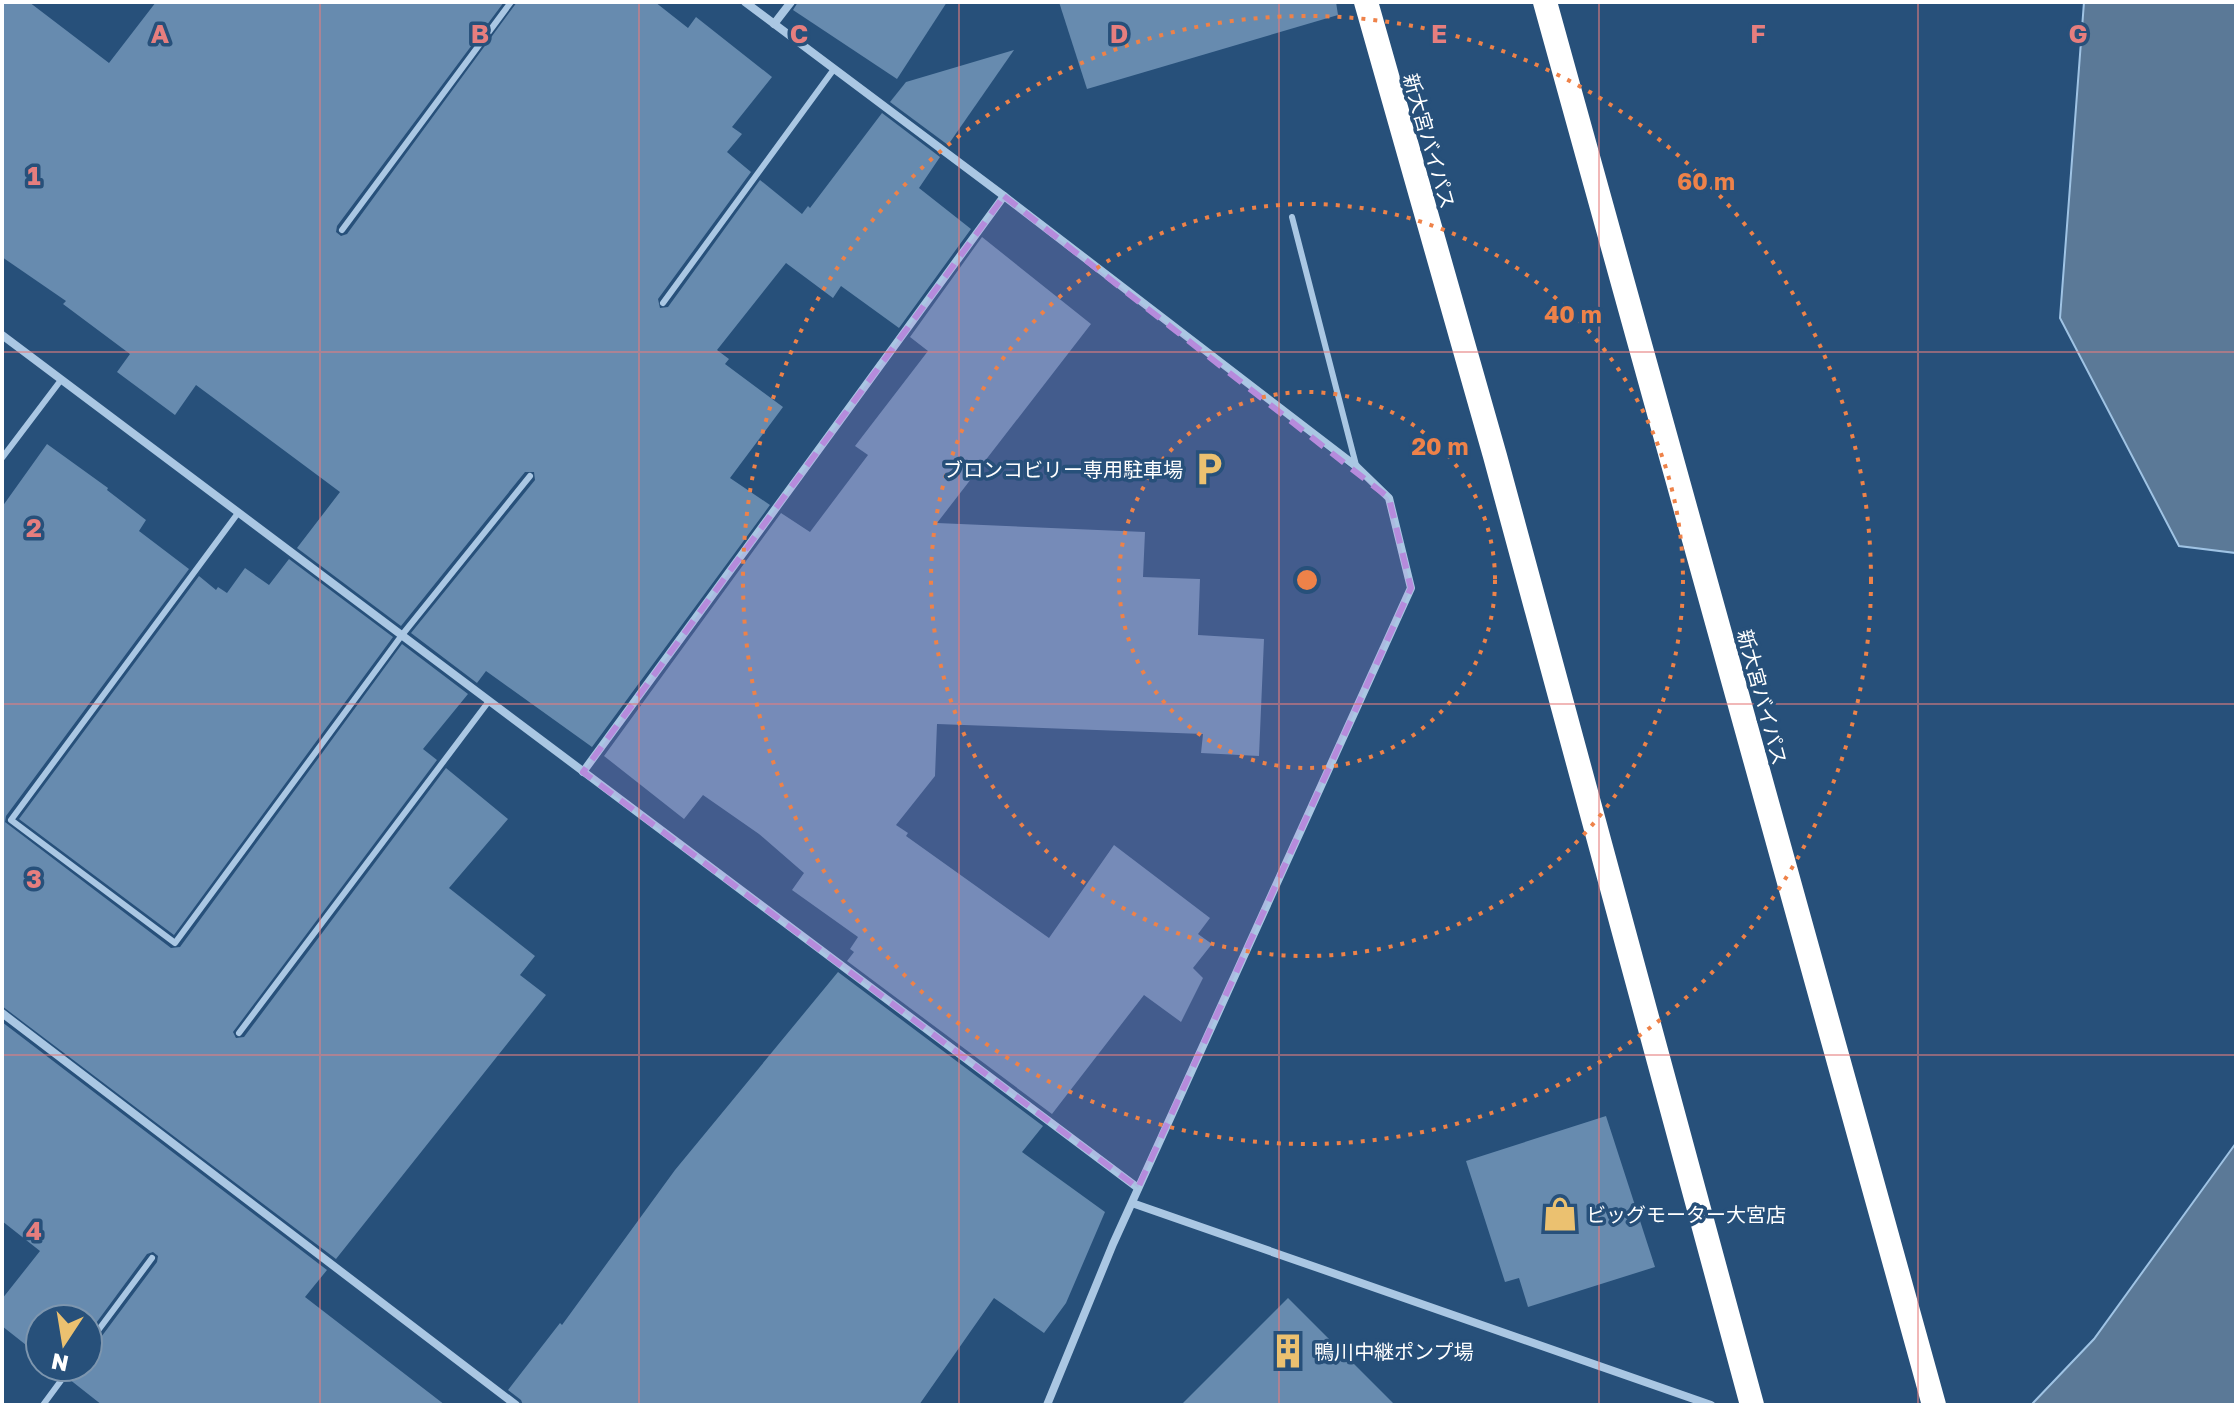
<svg xmlns="http://www.w3.org/2000/svg" width="2238" height="1407" viewBox="0 0 2238 1407" font-family="'Golos Text','Noto Sans JP',sans-serif">
  <style>
    .water { fill: #5b7997; stroke: #9fc3e4; stroke-width: 2 }
    .building { fill: #678baf }
    .lines { fill: none; stroke-linecap: round; stroke-linejoin: round }
    .lane { stroke: #aac7e3; stroke-width: 6 }
    .street { stroke: #aac7e3; stroke-width: 8 }
    .highway { stroke: #fff; stroke-width: 24 }
    .marked { fill: #b68bdc; fill-opacity: 0.2; stroke: #b68bdc; stroke-width: 6; stroke-dasharray: 16 10; stroke-linejoin: round }
    .grid { fill: none; stroke: #e67e7e; stroke-width: 2; stroke-opacity: 0.55 }
    .ring { fill: none; stroke: #ee8249; stroke-width: 4; stroke-dasharray: 4 8 }
    .labels { text-anchor: middle; dominant-baseline: central; stroke-width: 7; stroke-linejoin: round; paint-order: stroke }
    .street-label { font-size: 20px; fill: #fff; stroke: #27507a }
    .poi-label { font-size: 20px; fill: #fff; stroke: #27507a; text-anchor: start }
    .grid-label { font-size: 26px; text-anchor: middle; font-weight: bold; fill: #e67e7e; stroke: #27507a; stroke-width: 7; stroke-linejoin: round; paint-order: stroke }
    .centre { fill: #ee8249; stroke: #27507a; stroke-width: 4 }
    .ring-label { font-size: 24px; text-anchor: middle; font-weight: bold; fill: #ee8249; stroke: #27507a; stroke-width: 7; stroke-linejoin: round; paint-order: stroke }
  </style>
  <rect width="100%" height="100%" fill="#27507a"/>
  <g class="water">
    <path d="M2084 2H2236V553L2179 546 2060 318Z"/>
    <path d="M2236 1143V1405H2031L2094 1339Z"/>
  </g>
  <g class="building">
    <path d="M2 2H29L109 63 156 2H504L337 226 336 232 341 236 347 234 517 2H655L688 28 696 17 772 77 732 127 742 134 727 152 751 172 658 299 660 308 668 307 760 180 802 214 808 206 810 208 882 113 940 157 919 188 971 229 899 328 841 286 833 298 786 263 717 350 729 359 725 364 783 407 730 478 770 505 592 747 486 671 477 683 411 633 535 480 534 472H525L401 626 297 548 340 492 196 385 175 415 117 372 130 354 63 304 66 301 2 257Z"/>
    <path d="M798 2H947L897 79 793 10Z"/>
    <path d="M1059 2H1336L1338 15 1087 89Z"/>
    <path d="M1014 50 948 145 890 102 906 82Z"/>
    <path d="M982 237 1091 324 937 523 1145 532 1143 577 1200 579 1198 635 1264 639 1259 756 1201 753 1203 734 937 724 935 776 896 825 908 833 906 836 1049 938 1114 845 1210 918 1198 934 1212 944 1193 968 1203 978 1181 1022 1144 995 1052 1114 847 961 854 952 850 949 858 937 792 890 804 873 759 834 703 795 684 819 604 756 781 513 810 532 868 455 855 446 928 351 910 337Z"/>
    <path d="M47 444 108 488 107 490 146 520 139 531 189 569 6 816 5 822 171 948 180 947 402 644 468 694 423 749 437 760 233 1032 236 1038 244 1037 446 768 508 819 449 888 535 956 520 975 546 995 336 1259 2 1006V507Z"/>
    <path d="M289 559 393 637 174 935 19 819 199 576 216 590 218 587 227 593 245 568 269 585Z"/>
    <path d="M838 972 1043 1126 1022 1152 1105 1212 1066 1303 1044 1333 994 1298 919 1405H523L521 1400 508 1390 560 1323 562 1325 675 1170Z"/>
    <path d="M2 1022 327 1270 305 1297 445 1405H102L69 1379 77 1367H88V1350L93 1348 157 1262 158 1256 153 1252 147 1254 88 1334V1319H40V1356L2 1326V1299L40 1251 2 1221Z"/>
    <path d="M1606 1116 1655 1267 1528 1307 1519 1278 1505 1282 1466 1161Z"/>
    <path d="M1288 1298 1395 1405H1181Z"/>
  </g>
  <g class="lines">
    <g class="lane">
      <path d="M1292 217 1356 465"/>
      <path d="M342 230 511 2"/>
      <path d="M663 303 834 69"/>
      <path d="M2 458 61 380"/>
      <path d="M238 513 11 820 175 943 402 635 530 476"/>
      <path d="M239 1033 489 701"/>
      <path d="M88 1344 152 1258"/>
      <path d="M43 1405 71 1367"/>
    </g>
    <g class="street">
      <path d="M745 2 1004 196 1357 467 1389 498 1411 588 1113 1244 1047 1405"/>
      <path d="M774 24 791 2"/>
      <path d="M2 335 1138 1188"/>
      <path d="M583 772 1004 196"/>
      <path d="M2 1013 516 1405"/>
      <path d="M1132 1203 1711 1405"/>
    </g>
    <g class="highway">
      <path d="M1366 2 1495 456 1752 1405"/>
      <path d="M1545 2 1934 1405"/>
    </g>
  </g>
  <path class="marked" d="M1004 196 1389 498 1411 588 1138 1188 583 772Z"/>
  <path class="grid" d="M320 2V1405M639 2V1405M959 2V1405M1279 2V1405M1599 2V1405M1918 2V1405M2 352H2236M2 704H2236M2 1055H2236"/>
  <g class="ring">
    <circle cx="1307" cy="580" r="188"/>
    <circle cx="1307" cy="580" r="376"/>
    <circle cx="1307" cy="580" r="564"/>
  </g>
  <defs>
    <g id="parking-bare" transform="scale(2.76)"><path d="M-3.5-5.5H1a3.5 3.5 0 0 1 0 7H-1V5.5H-3.5ZM-1-3.4V-.6H.8a1.4 1.4 0 0 0 0-2.8Z" fill="#ebc170" stroke="#27507a" stroke-width="2.5" paint-order="stroke"/></g>
    <g id="shop-bare" transform="scale(2.76)"><path d="M-5-2.5h2.3a2.7 3.5 0 0 1 5.4 0H5L5.5 6h-11ZM-1.5-2.5h3a1.5 2.3 0 0 0-3 0Z" fill="#ebc170" stroke="#27507a" stroke-width="2.5" paint-order="stroke"/></g>
    <g id="building-bare" transform="scale(2.76)"><path d="M-4-6H4V6H1V3H-1V6H-4ZM-2.5-4.3h1.7v1.8h-1.7ZM.8-4.3h1.7v1.8H.8ZM-2.5-1h1.7V.8h-1.7ZM.8-1h1.7V.8H.8Z" fill="#ebc170" stroke="#27507a" stroke-width="2.5" paint-order="stroke"/></g>
  </defs>
  <g fill-rule="evenodd">
    <use href="#parking-bare" x="1209" y="469"/>
    <use href="#shop-bare" x="1560" y="1214"/>
    <use href="#building-bare" x="1288" y="1351"/>
  </g>
  <g class="labels">
    <g class="street-label">
      <text transform="translate(1430 141) rotate(74)">新大宮バイパス</text>
      <text transform="translate(1763 697) rotate(75)">新大宮バイパス</text>
    </g>
    <g class="poi-label">
      <text x="1183" y="469" text-anchor="end">ブロンコビリー専用駐車場</text>
      <text x="1586" y="1214">ビッグモーター大宮店</text>
      <text x="1314" y="1351">鴨川中継ポンプ場</text>
    </g>
  </g>
  <g class="grid-label">
    <text x="160" y="43">A</text>
    <text x="480" y="43">B</text>
    <text x="799" y="43">C</text>
    <text x="1119" y="43">D</text>
    <text x="1439" y="43">E</text>
    <text x="1758" y="43">F</text>
    <text x="2078" y="43">G</text>
    <text x="34" y="185">1</text>
    <text x="34" y="537">2</text>
    <text x="34" y="888">3</text>
    <text x="34" y="1240">4</text>
  </g>
  <circle cx="1307" cy="580" r="12" class="centre"/>
  <g class="ring-label">
    <text x="1706" y="190">60 m</text>
    <text x="1573" y="323">40 m</text>
    <text x="1440" y="455">20 m</text>
  </g>
  <rect width="2238" height="1407" fill="none" stroke="#ffffff" stroke-width="8"/>
  <g transform="translate(64 1343) rotate(192)"><circle r="38" fill="#27507a" stroke="#7d96af" stroke-width="2"/>
  <path d="M0-6L14 30L0 20L-14 30Z" fill="#ebc170"/>
  <text y="-12" font-size="22" font-weight="bold" text-anchor="middle" fill="#ffffff">N</text>
  </g>
</svg>
